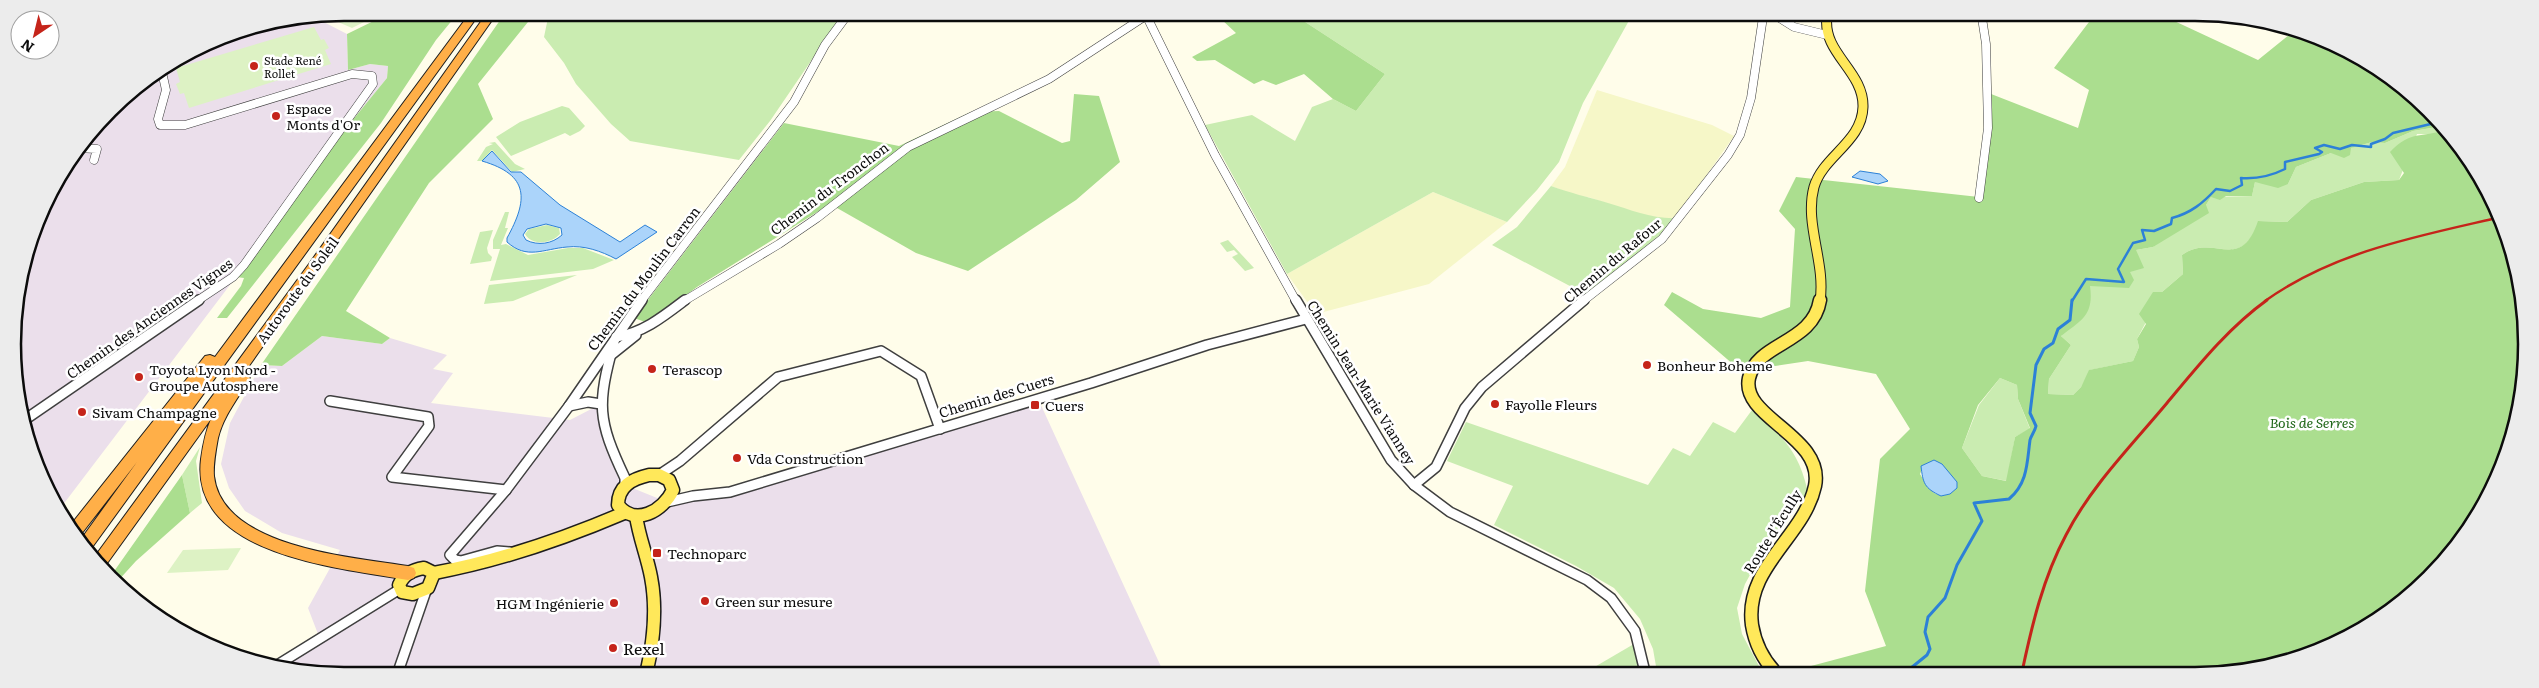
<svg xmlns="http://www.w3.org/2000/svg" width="2539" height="688" viewBox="0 0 2539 688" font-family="Literata,serif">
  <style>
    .industrial { fill: #ebdfeb }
    .farmland { fill: #f6f7c8 }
    .green { fill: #caecb1 }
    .forest { fill: #abde8f; fill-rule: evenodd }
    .pitch { fill: #ddf2c4 }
    .water { fill: #abd4fa; stroke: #2c81d7; fill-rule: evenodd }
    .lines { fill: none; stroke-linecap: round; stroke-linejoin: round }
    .stream-far1 { stroke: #2c81d7; stroke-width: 2.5 }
    .stream { stroke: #2c81d7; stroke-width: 3 }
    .minor-far1-casing { stroke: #3f3f3f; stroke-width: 9 }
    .minor-casing { stroke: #3f3f3f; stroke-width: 12 }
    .major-far1-casing { stroke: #1d1d1d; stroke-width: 11 }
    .major-casing { stroke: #1d1d1d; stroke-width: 15 }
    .highway-casing { stroke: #1d1d1d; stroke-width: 2 }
    .minor-far1 { stroke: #fff; stroke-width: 8 }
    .minor { stroke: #fff; stroke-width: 9 }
    .major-far1 { stroke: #ffe85a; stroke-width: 9 }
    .major { stroke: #ffe85a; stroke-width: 12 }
    .highway { fill: #ffaf48; fill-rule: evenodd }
    .rail-far1 { stroke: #c5241a; stroke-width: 2.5 }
    .rail { stroke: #c5241a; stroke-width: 3 }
    .poi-dot { fill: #c5241a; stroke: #fff; stroke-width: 2 }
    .labels { text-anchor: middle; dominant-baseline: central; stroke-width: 5; stroke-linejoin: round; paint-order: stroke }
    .far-poi-label { font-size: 11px; fill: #0c0c0c; stroke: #fff; text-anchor: start }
    .poi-label { font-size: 14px; fill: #0c0c0c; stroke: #fff; text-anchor: start }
    .street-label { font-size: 14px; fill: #0c0c0c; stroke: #fff }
    .park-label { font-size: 14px; font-style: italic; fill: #206718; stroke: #fff }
    .near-poi-label { font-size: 16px; fill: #0c0c0c; stroke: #fff; text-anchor: start }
    .rim { fill: none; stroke: #0c0c0c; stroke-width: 2.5 }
  </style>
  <rect width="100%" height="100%" fill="#fffdea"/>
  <g class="industrial">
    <path d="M312 16 347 34 348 70 370 64 388 66 387 78 338 138 236 277 59 510 47 491 24 430 13 322 24 258 47 198 81 142 125 95 213 40 280 19Z"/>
    <path d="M322 336 382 344 390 338 447 355 433 369 453 373 431 403 570 420 601 404 625 485 667 502 711 496 1040 403 1163 671 280 669 270 666 318 634 308 608 340 550 282 533 245 511 229 488 221 464 230 423 261 365 282 366Z"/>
  </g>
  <g class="farmland">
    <path d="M1597 90 1712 125 1734 136 1677 217 1665 219 1639 214 1588 197 1577 196 1551 186 1565 167Z"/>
    <path d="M1433 192 1507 222 1429 284 1316 314 1287 274Z"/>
  </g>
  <g class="green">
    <path d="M549 13 843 14 770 121 739 160 630 141 611 124 576 84 564 63 544 37Z"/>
    <path d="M1296 16 1631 17 1583 103 1559 162 1537 190 1507 222 1433 192 1287 274 1205 125 1252 115 1295 141 1312 107 1333 99 1356 111 1385 74Z"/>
    <path d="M562 106 569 108 585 126 580 131 570 136 565 133 511 156 496 137 520 122Z"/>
    <path d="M2443 126 2446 130 2435 134H2417L2399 180 2364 182 2311 200 2287 222 2259 221C2240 274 2214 232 2182 255L2183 274 2162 292 2137 339 2139 347 2133 361 2090 370 2081 387 2073 395 2048 394 2049 379 2071 345 2061 336 2090 286 2129 272 2136 250 2153 247 2206 205 2211 197 2252 196 2255 182 2288 184 2296 167 2331 153 2372 142 2385 143 2413 131Z"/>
    <path d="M495 142 515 164 525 169 512 172 492 150 482 161H477L486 147 493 144 489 143Z"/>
    <path d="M1551 186C1570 193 1588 197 1608 203 1632 210 1654 220 1680 218L1661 236 1585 294 1492 245 1517 227Z"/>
    <path d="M505 212H509L505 228H508L501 245 506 244 528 255 568 248H583L614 260 593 269 490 281 500 249H493V240Z"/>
    <path d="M547 225 559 228 560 234C551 244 532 246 525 234L529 229Z"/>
    <path d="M493 230 487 248 488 253 492 257 491 261 470 264 480 232Z"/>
    <path d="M1228 240 1254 268 1245 271 1232 257 1238 254 1234 250 1227 252 1220 243Z"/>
    <path d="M577 275 513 301 484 304 489 285Z"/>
    <path d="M2000 378 2017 385 2018 399 2030 429 2015 437 2007 481 1982 476 1962 448 1979 405Z"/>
    <path d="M1752 410C1783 438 1798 449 1808 492L1757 562 1745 584 1737 608 1742 634 1760 668 1765 672H1657L1653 649 1640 619 1614 588 1576 566 1494 525 1513 486 1447 461 1466 422 1648 485 1673 448 1690 456 1713 422 1735 433Z"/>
    <path d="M200 447 196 461 202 503 190 513 182 475Z"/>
    <path d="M1639 641 1645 672H1586Z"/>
  </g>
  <g class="forest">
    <path d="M390 13H458L436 40 381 123 227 318H217L241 286 244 278 236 277 338 138 387 78 388 66 370 64 348 70 347 34Z"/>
    <path d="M505 13H538L528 22 478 84 493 119 429 183 346 311 390 338 382 344 322 336 282 366 261 365Z"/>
    <path d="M1230 15 1296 16 1385 74 1356 111 1333 99 1304 74 1276 85 1263 80 1254 84 1215 60 1197 61 1192 57 1236 33 1221 19Z"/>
    <path d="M2092 18 2170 19 2258 60 2295 30C2351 47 2405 80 2443 126L2413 131 2385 143 2372 142 2351 148 2350 155 2344 158 2331 153 2296 167 2288 184 2278 188 2255 182 2252 196H2226L2220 200 2211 197 2206 205 2209 213 2153 247 2136 250 2144 268 2130 272 2134 280 2129 288 2090 286C2094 315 2082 320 2061 336L2071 345 2049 379 2048 394 2073 395 2081 387 2089 370 2133 361 2139 347 2137 339 2146 324 2139 314 2153 292H2162L2183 274 2182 255C2214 232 2240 274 2258 221L2287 222 2311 200 2364 182 2399 180 2404 173 2390 152C2411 130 2421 138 2446 130L2470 160 2501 217 2520 279 2526 344 2520 408 2482 509 2429 579 2341 641 2238 673 1803 672 1811 666 1886 646 1865 591 1873 519 1880 459 1910 429 1876 374 1808 361 1741 371 1664 305 1672 292 1703 309 1761 318 1790 307 1795 229 1779 211 1796 177 1979 197 1985 144 1986 92 2078 128 2089 90 2054 68ZM2000 378 2017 385 2018 399 2030 428 2015 437 2006 481 1982 476 1962 448 1978 405ZM1922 469 1950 494C1933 500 1928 486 1920 474Z"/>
    <path d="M1074 94 1099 96 1120 162 1076 200 968 271 916 253 830 204 697 287 648 323 634 318 784 123 899 146 971 112 999 111 1062 143 1070 141Z"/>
    <path d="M182 475 190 513 136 561 116 583 110 577Z"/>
  </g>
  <g class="pitch">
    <path d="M344 13H382L352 28 322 15Z"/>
    <path d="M314 27 321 40 324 39 329 48 325 50 331 64 189 108 184 93 180 94 176 84 180 82 176 68Z"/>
    <path d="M241 548 228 570 167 573 183 550Z"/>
  </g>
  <g class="water">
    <path d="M492 151 511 172H521L560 205 620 242 645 225 657 232 616 259C601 251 584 245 567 247 543 249 527 260 507 242V238C528 200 530 175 482 161ZM546 224 561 228 562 235C552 244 538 246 526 240L523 235 527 229Z"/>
    <path d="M1860 171 1880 174 1888 181 1878 184 1852 177Z"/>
    <path d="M1934 460 1942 464 1957 482V488L1950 494 1941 496C1924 488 1923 483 1921 466Z"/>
  </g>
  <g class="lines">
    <path class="stream-far1" d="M2072 301 2086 279 2124 282 2118 269 2133 243 2145 240 2142 230 2154 231 2171 224 2172 218C2191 213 2203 203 2216 189L2230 191 2242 185 2241 178C2256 179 2271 176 2285 169V162L2319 154 2322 152 2315 148 2324 145 2340 149 2352 145 2371 147V144L2385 139 2393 133 2439 122"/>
    <path class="stream" d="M1906 672 1927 655 1930 649 1925 632 1928 617 1945 598 1957 565 1982 521 1974 503 2009 499C2028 483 2027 462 2030 440 2031 436 2035 431 2036 426L2030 413 2036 365 2044 349 2053 343 2058 329 2070 320 2072 300"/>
    <g class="minor-far1-casing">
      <g id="minor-far1">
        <path d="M1146 15 1215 155 1296 301"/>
        <path d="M1778 17 1794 27 1827 35"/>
        <path d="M213 40 230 34"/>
        <path d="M162 72 166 90 158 119 160 125H185L352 74 372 76 373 84 244 265 233 277 197 301"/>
        <path d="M77 148 97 149 94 160"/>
        <path d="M1979 198 1988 128 1986 44 1982 18"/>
        <path d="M641 301 794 102 825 45 848 14"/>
        <path d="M684 301 779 244 817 218 908 147 1049 79 1147 15"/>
        <path d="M1583 301 1662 239 1728 155 1740 135 1751 98 1763 17"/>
      </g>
    </g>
    <g class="minor-casing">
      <g id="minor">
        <path d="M1296 300 1391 460 1414 485 1450 512 1587 580 1611 598 1635 631 1645 672"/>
        <path d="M616 337C643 333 664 316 685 300"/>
        <path d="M614 342C597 405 597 419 625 478V485"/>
        <path d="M611 355 636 335"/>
        <path d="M330 401 428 417 429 426 392 477 506 490"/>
        <path d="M569 406 588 402 601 404"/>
        <path d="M23 421 199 300"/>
        <path d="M659 475 680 461 778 377 881 351 921 376 940 429"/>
        <path d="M1414 485 1436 467 1465 408 1482 387 1584 300"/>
        <path d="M667 502 693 496 730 492 1091 383 1207 345 1306 319"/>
        <path d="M510 552 497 551 461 561 455 560 450 555 506 490 569 406 642 300"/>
        <path d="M274 667 400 589"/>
        <path d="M399 669 427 588"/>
      </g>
    </g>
    <g class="major-far1-casing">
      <path id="major-far1" d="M1820 301C1826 263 1804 224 1814 187 1823 156 1862 142 1863 107 1864 71 1822 53 1827 17"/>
    </g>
    <g class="major-casing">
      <g id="major">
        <path d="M649 475H659L669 480 673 490C663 511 635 527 618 505 618 486 632 479 649 475Z"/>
        <path d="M636 516C639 537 647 556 651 577 657 608 654 639 647 670"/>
        <path d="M424 568 434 573 428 588 413 594 402 592 399 585C404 574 412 570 424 568Z"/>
        <path d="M434 573C499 561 563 539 624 513"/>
        <path d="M1775 672C1762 658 1755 643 1752 625 1744 567 1804 537 1815 486 1825 436 1740 418 1749 378 1757 342 1813 344 1820 300"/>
      </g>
    </g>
    <g class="highway-casing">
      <g id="highway">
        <path d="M470 13H480L88 553 79 542 137 462 79 537 76 538 69 527 205 356 210 355 215 357Z"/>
        <path d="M487 13H497L244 373 250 378C239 397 223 416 218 438 216 449 213 465 214 476 222 548 353 557 408 566L414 568 416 573 414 578 408 580C341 568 189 556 201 459 203 445 205 433 211 419L103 569 93 559 309 264Z"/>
      </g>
    </g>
    <use href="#minor-far1" class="minor-far1"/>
    <use href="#minor" class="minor"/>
    <use href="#major-far1" class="major-far1"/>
    <use href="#major" class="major"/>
    <use href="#highway" class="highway"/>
    <path class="rail-far1" d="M2265 301C2335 251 2419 236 2501 217"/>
    <path class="rail" d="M2022 672C2032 625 2043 578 2066 535 2091 486 2132 445 2167 403 2197 367 2228 328 2267 300"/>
  </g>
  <g class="poi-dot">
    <circle cx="254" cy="66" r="5"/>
    <circle cx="276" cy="116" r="5"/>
    <circle cx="1647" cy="365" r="5"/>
    <circle cx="652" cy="369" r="5"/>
    <circle cx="139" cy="377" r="5"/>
    <circle cx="1495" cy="404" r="5"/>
    <rect x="1030" y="400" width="10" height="10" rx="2.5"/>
    <circle cx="82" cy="412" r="5"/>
    <circle cx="737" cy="458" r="5"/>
    <rect x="652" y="548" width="10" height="10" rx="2.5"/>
    <circle cx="705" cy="601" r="5"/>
    <circle cx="614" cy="603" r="5"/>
    <circle cx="613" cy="648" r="5"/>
  </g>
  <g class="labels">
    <g class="far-poi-label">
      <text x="264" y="60">Stade René<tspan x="264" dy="13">Rollet</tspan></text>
    </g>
    <g class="poi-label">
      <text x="286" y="108">Espace<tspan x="286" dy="16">Monts d'Or</tspan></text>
      <text x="1657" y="365">Bonheur Boheme</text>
      <text x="149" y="369">Toyota Lyon Nord -<tspan x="149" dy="16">Groupe Autosphere</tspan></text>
      <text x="662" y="369">Terascop</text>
      <text x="1505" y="404">Fayolle Fleurs</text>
      <text x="1045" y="405">Cuers</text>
      <text x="92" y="412">Sivam Champagne</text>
      <text x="747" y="458">Vda Construction</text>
      <text x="667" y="553">Technoparc</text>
      <text x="715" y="601">Green sur mesure</text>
      <text x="604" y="603" text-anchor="end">HGM Ingénierie</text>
    </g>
    <g class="street-label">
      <text transform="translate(829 188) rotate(-37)">Chemin du Tronchon</text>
      <text transform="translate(1612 260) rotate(-40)">Chemin du Rafour</text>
      <text transform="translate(643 278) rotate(-53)">Chemin du Moulin Carron</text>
      <text transform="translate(297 290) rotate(-54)">Autoroute du Soleil</text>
      <text transform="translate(149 318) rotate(-35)">Chemin des Anciennes Vignes</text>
      <text transform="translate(1362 382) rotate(58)">Chemin Jean-Marie Vianney</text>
      <text transform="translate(996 395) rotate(-17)">Chemin des Cuers</text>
      <text transform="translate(1772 531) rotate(-58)">Route d'Écully</text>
    </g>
    <g class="park-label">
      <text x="2312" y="422">Bois de Serres</text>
    </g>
    <g class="near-poi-label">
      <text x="623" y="648">Rexel</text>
    </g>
  </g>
  <path d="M0 0H2539V688H0ZM344 21H2195A323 323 0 0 1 2518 344V344A323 323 0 0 1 2195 667H344A323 323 0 0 1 21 344V344A323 323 0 0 1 344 21Z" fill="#ececec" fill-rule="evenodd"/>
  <path class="rim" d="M344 21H2195A323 323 0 0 1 2518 344V344A323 323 0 0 1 2195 667H344A323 323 0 0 1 21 344V344A323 323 0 0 1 344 21Z"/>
  <g transform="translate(35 35) rotate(215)"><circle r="24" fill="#ffffff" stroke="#9e9e9e"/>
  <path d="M0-4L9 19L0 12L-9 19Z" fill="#c5241a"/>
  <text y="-8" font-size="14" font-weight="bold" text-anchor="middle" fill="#0c0c0c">N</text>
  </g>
</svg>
